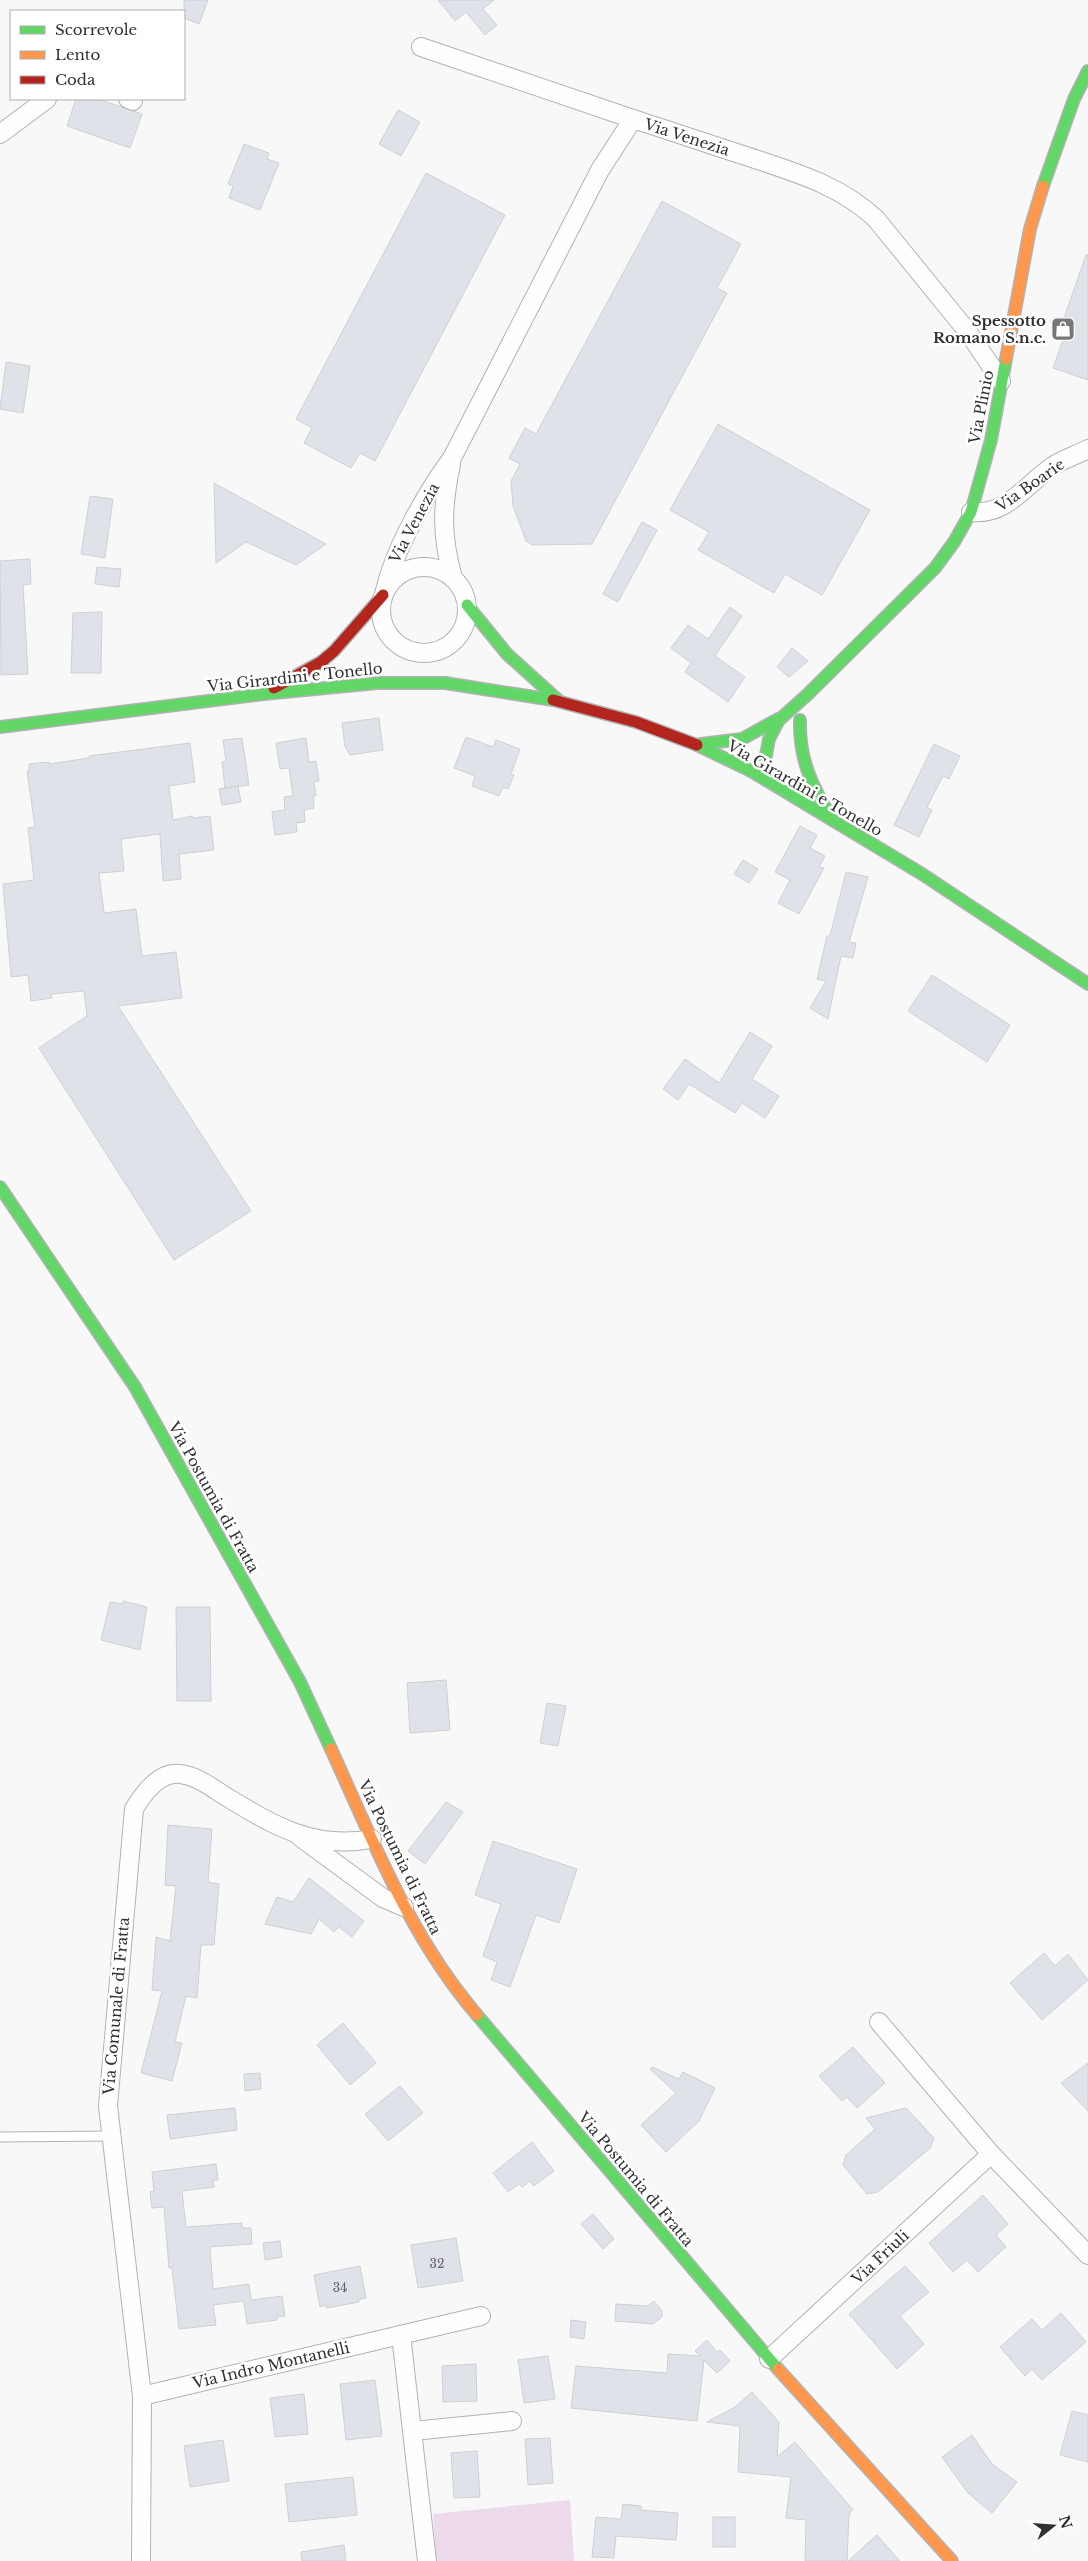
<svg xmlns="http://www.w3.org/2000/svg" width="1088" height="2561" viewBox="0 0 1088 2561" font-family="'Libre Baskerville',serif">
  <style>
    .green { fill: #ecdaea }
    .building { fill: #dfe2e9; stroke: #d0d0d1 }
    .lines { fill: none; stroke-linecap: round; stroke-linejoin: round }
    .lane-casing { stroke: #b1b2b3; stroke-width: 11 }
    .street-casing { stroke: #b1b2b3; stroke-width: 20 }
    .fast-casing { stroke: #b1b2b3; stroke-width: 14 }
    .slow-casing { stroke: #b1b2b3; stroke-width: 14 }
    .jam-casing { stroke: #b1b2b3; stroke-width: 14 }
    .lane { stroke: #fefefe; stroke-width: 9 }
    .street { stroke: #fefefe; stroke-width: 18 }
    .fast { stroke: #63d668; stroke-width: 11 }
    .slow { stroke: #ff974d; stroke-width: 11 }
    .jam { stroke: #b3261e; stroke-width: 11 }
    .labels { text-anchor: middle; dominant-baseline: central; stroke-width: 5; stroke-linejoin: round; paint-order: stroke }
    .number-label { font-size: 12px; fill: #5e5e62 }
    .street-label { font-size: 15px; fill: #313133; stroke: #fff }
    .poi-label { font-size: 15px; font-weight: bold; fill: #313133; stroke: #fff; text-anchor: end }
  </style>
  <rect width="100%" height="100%" fill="#f8f8f9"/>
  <path class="green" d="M570 2500 574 2561H436L433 2514Z"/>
  <g class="building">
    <path d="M184 0H208L199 24 184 18Z"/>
    <path d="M438 0H494L483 9 497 25 485 35 466 12 455 21Z"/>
    <path d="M76 99H98L142 114 130 148 67 126Z"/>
    <path d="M398 110 420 122 401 156 379 144Z"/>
    <path d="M244 144 269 153 267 159 279 163 260 210 229 198 233 186 228 184Z"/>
    <path d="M426 173 505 215 375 461 360 453 351 468 304 443 312 428 296 419Z"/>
    <path d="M662 201 741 244 717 288 727 293 592 544 532 545 526 541 513 506 511 481 520 464 509 458 525 428 536 434Z"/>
    <path d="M1086 255H1088V380L1053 368 1070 320 1064 318Z"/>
    <path d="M6 362 30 366 23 413 0 409Z"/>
    <path d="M718 424 870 510 822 595 785 574 774 593 698 550 709 532 670 510Z"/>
    <path d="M214 483 326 544 296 565 246 542 216 563Z"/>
    <path d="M90 496 113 499 105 558 81 554Z"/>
    <path d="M642 522 657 530 618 602 603 594Z"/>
    <path d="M30 559 31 584 23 585 28 674 1 675 0 561Z"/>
    <path d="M97 567 121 569 119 587 95 584Z"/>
    <path d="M730 607 742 616 715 656 745 677 728 702 685 672 691 663 671 648 688 625 708 639Z"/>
    <path d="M102 612 101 673H71L73 613Z"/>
    <path d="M792 648 808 661 789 677 777 667Z"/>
    <path d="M379 718 383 750 350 755 345 747 342 723Z"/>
    <path d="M466 737 493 747 496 740 520 749 511 774 514 775 508 789 503 787 499 796 472 786 475 776 454 768Z"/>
    <path d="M242 738 249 785 225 788 222 762 226 761 223 740Z"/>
    <path d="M306 738 309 762 316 761 319 781 314 782 316 796H313L314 808 304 810 305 822 296 823 297 832 275 835 272 812 285 810 284 797 293 796 289 768 280 769 276 743Z"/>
    <path d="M190 743 195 782 169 786 173 820 192 816 193 818 210 816 214 850 179 854 181 879 163 881 160 834 121 839 124 871 99 873 104 913 136 909 142 956 176 952 182 998 118 1006 251 1211 174 1260 39 1048 87 1016 84 991 51 994 52 998 31 1001 28 975 11 977 3 884 34 880 28 828 35 827 27 771H29V764L49 762V764L89 758V756Z"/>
    <path d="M934 744 960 756 949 779 943 776 927 807 932 810 919 837 894 825Z"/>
    <path d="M238 786 241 802 222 805 219 789Z"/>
    <path d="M800 826 817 835 810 848 825 856 819 867 824 868 799 914 778 903 790 880 775 872Z"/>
    <path d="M743 860 758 869 749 883 734 874Z"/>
    <path d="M846 872 868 877 849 942 856 943 853 958 841 956 828 1019 810 1008 826 981 817 979 827 936H830Z"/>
    <path d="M932 975 1010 1025 987 1062 908 1011Z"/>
    <path d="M750 1032 772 1046 752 1079 779 1096 765 1118 742 1103 735 1113 689 1084 678 1100 663 1089 685 1059 719 1083Z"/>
    <path d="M123 1601 147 1607 140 1650 101 1640 110 1602 123 1604Z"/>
    <path d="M176 1607H210L211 1701H177Z"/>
    <path d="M446 1680 450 1730 410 1733 407 1683Z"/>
    <path d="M547 1703 566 1706 558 1746 540 1743Z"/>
    <path d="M446 1802 463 1812 425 1864 408 1851Z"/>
    <path d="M168 1825 212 1829 208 1882 219 1884 214 1945H201L197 1998 186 1996 175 2042 182 2043 172 2081 141 2073 162 1991 152 1990 156 1937 170 1941 176 1886 165 1885Z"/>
    <path d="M493 1841 577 1869 559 1923 536 1915 510 1987 491 1980 497 1962 483 1956 501 1904 475 1895Z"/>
    <path d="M309 1878 364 1921 352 1937 339 1927 334 1932 319 1919 311 1934 265 1924 277 1897 293 1902Z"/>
    <path d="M1044 1953 1055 1966 1068 1954 1088 1980 1042 2020 1010 1983Z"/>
    <path d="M343 2023 376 2063 350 2085 317 2045Z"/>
    <path d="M853 2047 885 2083 857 2108 847 2097 842 2101 819 2076Z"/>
    <path d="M1088 2063V2111L1061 2083Z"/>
    <path d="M652 2067 679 2079 683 2072 715 2088 699 2121 666 2152 641 2125 676 2093 650 2069Z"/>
    <path d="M260 2073 261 2089 245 2091 244 2074Z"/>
    <path d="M400 2086 423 2113 388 2141 365 2114Z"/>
    <path d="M235 2108 237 2130 170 2139 167 2115Z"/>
    <path d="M906 2108 934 2138 930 2148 878 2192 867 2194 843 2165 846 2155 875 2129 866 2118Z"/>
    <path d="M532 2142 554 2171 534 2186 530 2181 522 2187 519 2184 508 2192 493 2173Z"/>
    <path d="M216 2164 218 2180H213L214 2187 182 2191 186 2227 242 2223V2228H251L252 2244 210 2247 213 2289 249 2284 251 2300 282 2296 285 2316 277 2317V2320L247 2324 244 2301 213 2305 216 2325 179 2329 172 2268H169L164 2207 152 2208 150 2192 154 2191 152 2172Z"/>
    <path d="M983 2195 1008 2224 996 2235 1006 2247 978 2272 967 2260 953 2272 929 2243Z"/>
    <path d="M593 2214 614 2239 603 2249 581 2224Z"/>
    <path d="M456 2238 463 2281 418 2288 411 2245Z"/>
    <path d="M280 2241 282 2257 265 2260 263 2243Z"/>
    <path d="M360 2266 366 2298 358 2300 359 2302 327 2308 326 2305 320 2307 314 2275Z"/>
    <path d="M905 2266 929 2292 900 2316 924 2344 897 2369 849 2314Z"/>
    <path d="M654 2301 662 2311V2317L653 2324 615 2321 616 2304 648 2306Z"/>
    <path d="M1061 2313 1086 2342 1042 2380 1032 2369 1025 2376 1000 2347 1032 2319 1042 2330Z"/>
    <path d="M571 2320 586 2322 584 2339 570 2337Z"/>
    <path d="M707 2340 717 2352 720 2350 730 2361 717 2373 704 2360 697 2421 571 2408 576 2366 667 2373 668 2354 700 2356 695 2351Z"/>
    <path d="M548 2356 555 2399 524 2403 518 2360Z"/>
    <path d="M476 2364 477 2401 443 2402 442 2366Z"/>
    <path d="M375 2380 382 2436 346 2440 340 2384Z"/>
    <path d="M752 2392 779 2422 777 2457 795 2442 853 2510 849 2514 847 2561H805L806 2520 786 2518 791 2477 738 2472 740 2426 707 2422 735 2407Z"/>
    <path d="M304 2394 308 2434 275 2437 270 2398Z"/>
    <path d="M1072 2411 1088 2415V2462L1060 2455Z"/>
    <path d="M972 2435 992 2464 1017 2482 992 2513 968 2493 942 2457Z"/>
    <path d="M550 2438 553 2483 528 2485 525 2439Z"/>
    <path d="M223 2440 229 2481 190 2487 184 2446Z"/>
    <path d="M477 2451 480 2497 454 2498 451 2453Z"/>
    <path d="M353 2477 357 2515 289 2522 285 2484Z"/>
    <path d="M623 2504 641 2506V2510L678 2513 676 2540 616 2536 614 2558 592 2557 596 2517 621 2519Z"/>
    <rect x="713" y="2517" width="22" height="30"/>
    <path d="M877 2535 900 2561H848Z"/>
    <path d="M344 2545 346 2561H302L301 2552Z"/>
  </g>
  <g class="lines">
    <g class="lane-casing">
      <path id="lane" d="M0 2137 111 2136"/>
    </g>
    <g class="street-casing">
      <g id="street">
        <path d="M421 47 633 119"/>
        <path d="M128 99 133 101"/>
        <path d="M0 134 47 99"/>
        <path d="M451 464C442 507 441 535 453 578"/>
        <path d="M971 512C1007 516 1026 484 1053 466 1063 459 1077 455 1088 449"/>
        <circle cx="424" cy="610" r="43"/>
        <path d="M385 591C394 550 426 493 452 458L600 170 633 119C671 131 708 144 746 156 793 172 839 184 876 219L968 332 1001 381"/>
        <path d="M300 1837 383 1898 404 1907"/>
        <path d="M879 2022 991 2154"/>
        <path d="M401 2335 427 2561"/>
        <path d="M769 2359 991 2154 1088 2255"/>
        <path d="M142 2396 481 2316"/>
        <path d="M413 2431 512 2421"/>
        <path d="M141 2561 142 2396 108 2106 134 1809C143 1794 159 1771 180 1774 197 1776 211 1787 225 1796 273 1825 313 1850 372 1839"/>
      </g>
    </g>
    <g class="fast-casing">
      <g id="fast">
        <path d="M1043 186 1074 99 1088 71"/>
        <path d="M467 605 507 654 559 701"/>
        <path d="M800 720C799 758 811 785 831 817"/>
        <path d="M0 727 264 694 377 683H445L553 700"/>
        <path d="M701 744 742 739 778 719"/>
        <path d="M697 745 751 771 922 874 1088 984"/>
        <path d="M762 777 769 739 779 720 807 695 935 568 954 542 971 512 991 440 1006 359"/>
        <path d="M0 1187 135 1387 300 1682 331 1749"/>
        <path d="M477 2015 778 2369"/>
      </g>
    </g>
    <g class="slow-casing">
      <g id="slow">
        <path d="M1006 359 1030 229 1043 186"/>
        <path d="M331 1749C373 1841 410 1937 477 2015"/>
        <path d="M778 2369 952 2561"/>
      </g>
    </g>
    <g class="jam-casing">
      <g id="jam">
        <path d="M274 688 321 662 334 651 383 595"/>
        <path d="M553 700 636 722 697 745"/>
      </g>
    </g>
    <use href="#lane" class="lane"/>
    <use href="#street" class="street"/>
    <use href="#fast" class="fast"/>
    <use href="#slow" class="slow"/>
    <use href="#jam" class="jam"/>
  </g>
  <defs>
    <g id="shop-square" transform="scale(1.25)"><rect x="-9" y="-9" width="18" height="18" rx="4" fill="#777778" stroke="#fff"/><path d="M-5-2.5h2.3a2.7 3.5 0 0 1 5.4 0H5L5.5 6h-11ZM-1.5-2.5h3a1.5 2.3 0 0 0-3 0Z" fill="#fff"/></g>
  </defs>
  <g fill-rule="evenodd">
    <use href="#shop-square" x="1063" y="329"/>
  </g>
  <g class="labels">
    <g class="number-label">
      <text x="437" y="2263">32</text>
      <text x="340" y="2287">34</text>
    </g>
    <g class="street-label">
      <text transform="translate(687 137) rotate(18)">Via Venezia</text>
      <text transform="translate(981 407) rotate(-79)">Via Plinio</text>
      <text transform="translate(1030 485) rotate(-35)">Via Boarie</text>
      <text transform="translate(414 523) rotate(-62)">Via Venezia</text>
      <text transform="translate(295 677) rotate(-6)">Via Girardini e Tonello</text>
      <text transform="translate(805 788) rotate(30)">Via Girardini e Tonello</text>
      <text transform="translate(214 1497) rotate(61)">Via Postumia di Fratta</text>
      <text transform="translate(400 1857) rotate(64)">Via Postumia di Fratta</text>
      <text transform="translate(116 2006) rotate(-85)">Via Comunale di Fratta</text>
      <text transform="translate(636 2179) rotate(50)">Via Postumia di Fratta</text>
      <text transform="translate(880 2257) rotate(-43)">Via Friuli</text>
      <text transform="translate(271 2365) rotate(-13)">Via Indro Montanelli</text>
    </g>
    <g class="poi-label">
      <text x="1046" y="320">Spessotto<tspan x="1046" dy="17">Romano S.n.c.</tspan></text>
    </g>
  </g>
  <rect x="10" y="10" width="175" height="90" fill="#ffffff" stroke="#adadad"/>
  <rect x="20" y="26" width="25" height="8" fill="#63d668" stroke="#adadad"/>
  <text x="55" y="35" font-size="15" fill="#313133">Scorrevole</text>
  <rect x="20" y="51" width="25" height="8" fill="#ff974d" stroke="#adadad"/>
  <text x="55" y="60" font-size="15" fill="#313133">Lento</text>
  <rect x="20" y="76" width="25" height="8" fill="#b3261e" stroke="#adadad"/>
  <text x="55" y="85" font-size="15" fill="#313133">Coda</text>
  <g transform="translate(1053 2526) rotate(73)" stroke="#ffffff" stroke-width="4" paint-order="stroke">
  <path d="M0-4L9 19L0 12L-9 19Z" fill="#313133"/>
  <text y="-8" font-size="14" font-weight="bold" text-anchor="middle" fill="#313133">N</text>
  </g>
</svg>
